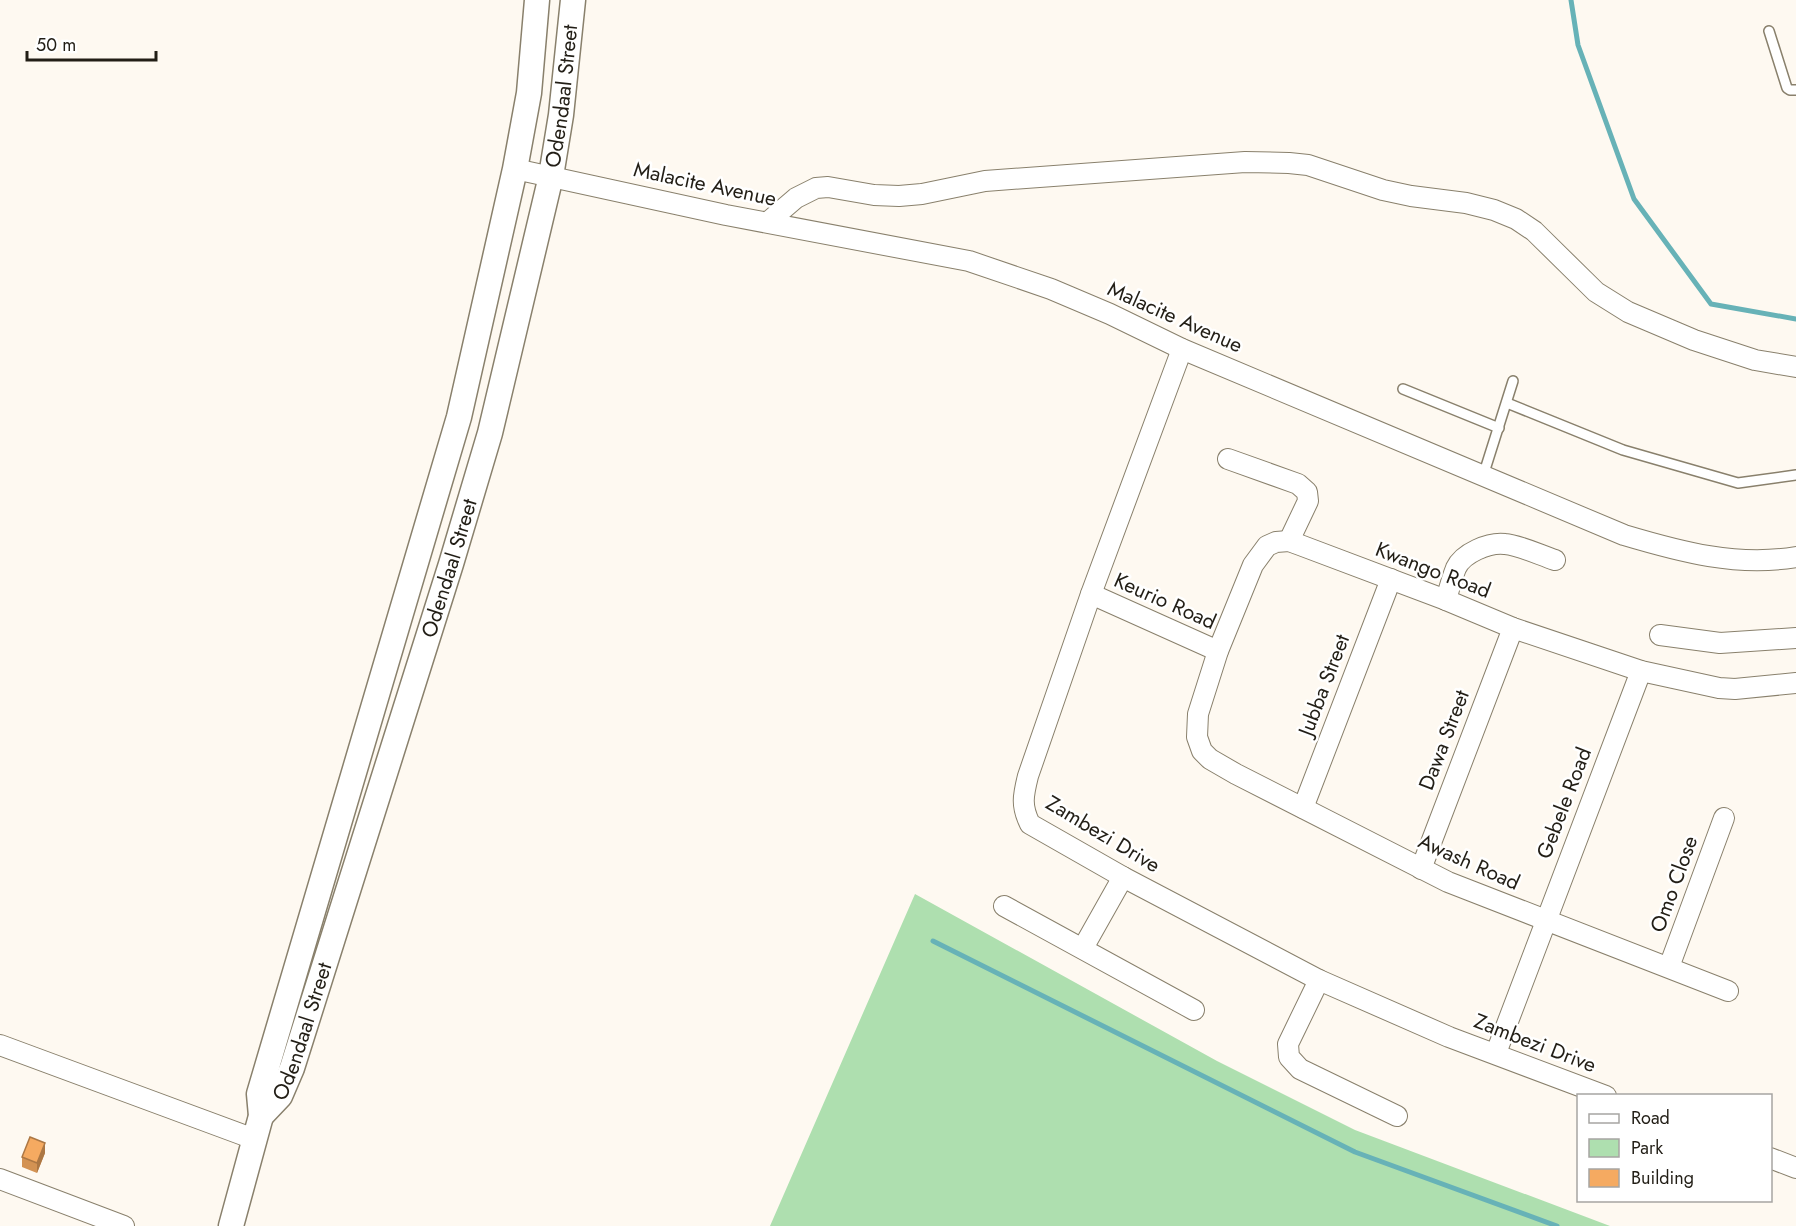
<svg xmlns="http://www.w3.org/2000/svg" width="1796" height="1226" viewBox="0 0 1796 1226" font-family="Jost,sans-serif">
  <style>
    .green { fill: #aedfaf }
    .lines { fill: none; stroke-linecap: round; stroke-linejoin: round }
    .stream { stroke: #67b2b7; stroke-width: 5 }
    .service-casing { stroke: #89806c; stroke-width: 12 }
    .minor-casing { stroke: #89806c; stroke-width: 22 }
    .tertiary-casing { stroke: #89806c; stroke-width: 27 }
    .service { stroke: #fff; stroke-width: 9 }
    .minor { stroke: #fff; stroke-width: 20 }
    .tertiary { stroke: #fff; stroke-width: 24 }
    .wall { fill: #d39253 }
    .shaded-wall { fill: #ac7744 }
    .building { fill: #f5aa61; stroke: #ac7744; stroke-width: 1.5 }
    .labels { text-anchor: middle; dominant-baseline: central; stroke-width: 5; stroke-linejoin: round; paint-order: stroke }
    .street-label { font-size: 21px; fill: #221e16; stroke: #fff }
  </style>
  <rect width="100%" height="100%" fill="#fef9f1"/>
  <path class="green" d="M915 894 1217 1061 1355 1130 1610 1226H770Z"/>
  <g class="lines">
    <g class="stream">
      <path d="M1571 0 1578 45 1634 199 1711 304 1796 319"/>
      <path d="M933 941 1355 1152 1557 1226"/>
    </g>
    <g class="service-casing">
      <g id="service">
        <path d="M1769 31 1787 88 1790 90H1796"/>
        <path d="M1403 389 1499 428"/>
        <path d="M1507 403 1623 450 1738 483 1796 475"/>
        <path d="M1483 476 1513 381"/>
      </g>
    </g>
    <g class="minor-casing">
      <g id="minor">
        <path d="M515 169 726 215 969 261 1051 289 1110 314 1182 349 1624 535C1681 552 1737 567 1796 557"/>
        <path d="M768 222 796 198 816 188 828 187 874 195 899 196 922 194 985 181 1245 162 1289 163 1308 165 1383 190 1411 196 1466 203 1494 210 1516 219 1534 231 1596 292 1628 312 1694 340 1755 360 1796 367"/>
        <path d="M1182 349 1091 594 1028 776C1023 796 1021 806 1030 824L1123 877 1319 980 1449 1037 1606 1096"/>
        <path d="M1228 459 1298 484 1307 492 1308 501 1289 541"/>
        <path d="M1091 594 1218 651"/>
        <path d="M1446 600C1449 589 1452 578 1456 568 1463 553 1489 542 1505 544 1519 545 1540 555 1555 560"/>
        <path d="M1660 635 1720 643 1796 638"/>
        <path d="M1303 808 1391 579"/>
        <path d="M1421 869 1513 628"/>
        <path d="M1004 906 1194 1010"/>
        <path d="M1083 948 1123 877"/>
        <path d="M1669 967 1724 818"/>
        <path d="M1319 980 1288 1044 1289 1057 1300 1069 1397 1116"/>
        <path d="M1728 991 1448 882 1236 774 1210 759 1202 751 1197 737 1198 714 1218 651 1253 565 1267 546 1276 542 1289 541 1300 545 1446 600 1513 628 1641 671 1719 688 1735 689 1796 683"/>
        <path d="M0 1045 254 1139"/>
        <path d="M1496 1053 1641 671"/>
        <path d="M1770 1158 1796 1168"/>
        <path d="M0 1179 124 1226"/>
      </g>
    </g>
    <g class="tertiary-casing">
      <g id="tertiary">
        <path id="s1" d="M261 1116 280 1096 292 1068 451 564 490 433 551 176 561 115 573 0"/>
        <path d="M231 1226 261 1116 259 1094 459 417 515 169 529 93 537 0"/>
      </g>
    </g>
    <use href="#service" class="service"/>
    <use href="#minor" class="minor"/>
    <use href="#tertiary" class="tertiary"/>
  </g>
  <path class="wall" d="M45 1153 37 1173 22 1167V1157Z"/>
  <path class="shaded-wall" d="M45 1143V1153L37 1173V1163Z"/>
  <path class="building" d="M30 1137 45 1143 37 1163 22 1157Z"/>
  <g class="labels">
    <g class="street-label">
      <text stroke="none"><textPath href="#s1" startOffset="1068">Odendaal Street</textPath></text>
      <text transform="translate(705 184) rotate(12)">Malacite Avenue</text>
      <text transform="translate(1175 317) rotate(24)">Malacite Avenue</text>
      <text stroke="none"><textPath href="#s1" startOffset="582">Odendaal Street</textPath></text>
      <text transform="translate(1433 570) rotate(21)">Kwango Road</text>
      <text transform="translate(1165 601) rotate(24)">Keurio Road</text>
      <text transform="translate(1324 685) rotate(-69)">Jubba Street</text>
      <text transform="translate(1444 740) rotate(-69)">Dawa Street</text>
      <text transform="translate(1564 803) rotate(-69)">Gebele Road</text>
      <text transform="translate(1103 834) rotate(31)">Zambezi Drive</text>
      <text transform="translate(1469 862) rotate(24)">Awash Road</text>
      <text transform="translate(1674 884) rotate(-70)">Omo Close</text>
      <text stroke="none"><textPath href="#s1" startOffset="96">Odendaal Street</textPath></text>
      <text transform="translate(1535 1043) rotate(21)">Zambezi Drive</text>
    </g>
  </g>
  <rect x="1577" y="1094" width="195" height="108" fill="#ffffff" stroke="#a7a5a2" stroke-width="1.5"/>
  <rect x="1589" y="1114" width="30" height="9" fill="#ffffff" stroke="#a7a5a2" stroke-width="1.5"/>
  <text x="1631" y="1124" font-size="18" fill="#221e16">Road</text>
  <rect x="1589" y="1139" width="30" height="18" fill="#aedfaf" stroke="#a7a5a2" stroke-width="1.5"/>
  <text x="1631" y="1154" font-size="18" fill="#221e16">Park</text>
  <rect x="1589" y="1169" width="30" height="18" fill="#f5aa61" stroke="#a7a5a2" stroke-width="1.5"/>
  <text x="1631" y="1184" font-size="18" fill="#221e16">Building</text>
  <path d="M27 51v9h129v-9" fill="none" stroke="#221e16" stroke-width="3"/>
  <text x="36" y="51" font-size="18" fill="#221e16" stroke="#ffffff" stroke-width="4.5" paint-order="stroke">50 m</text>
</svg>
